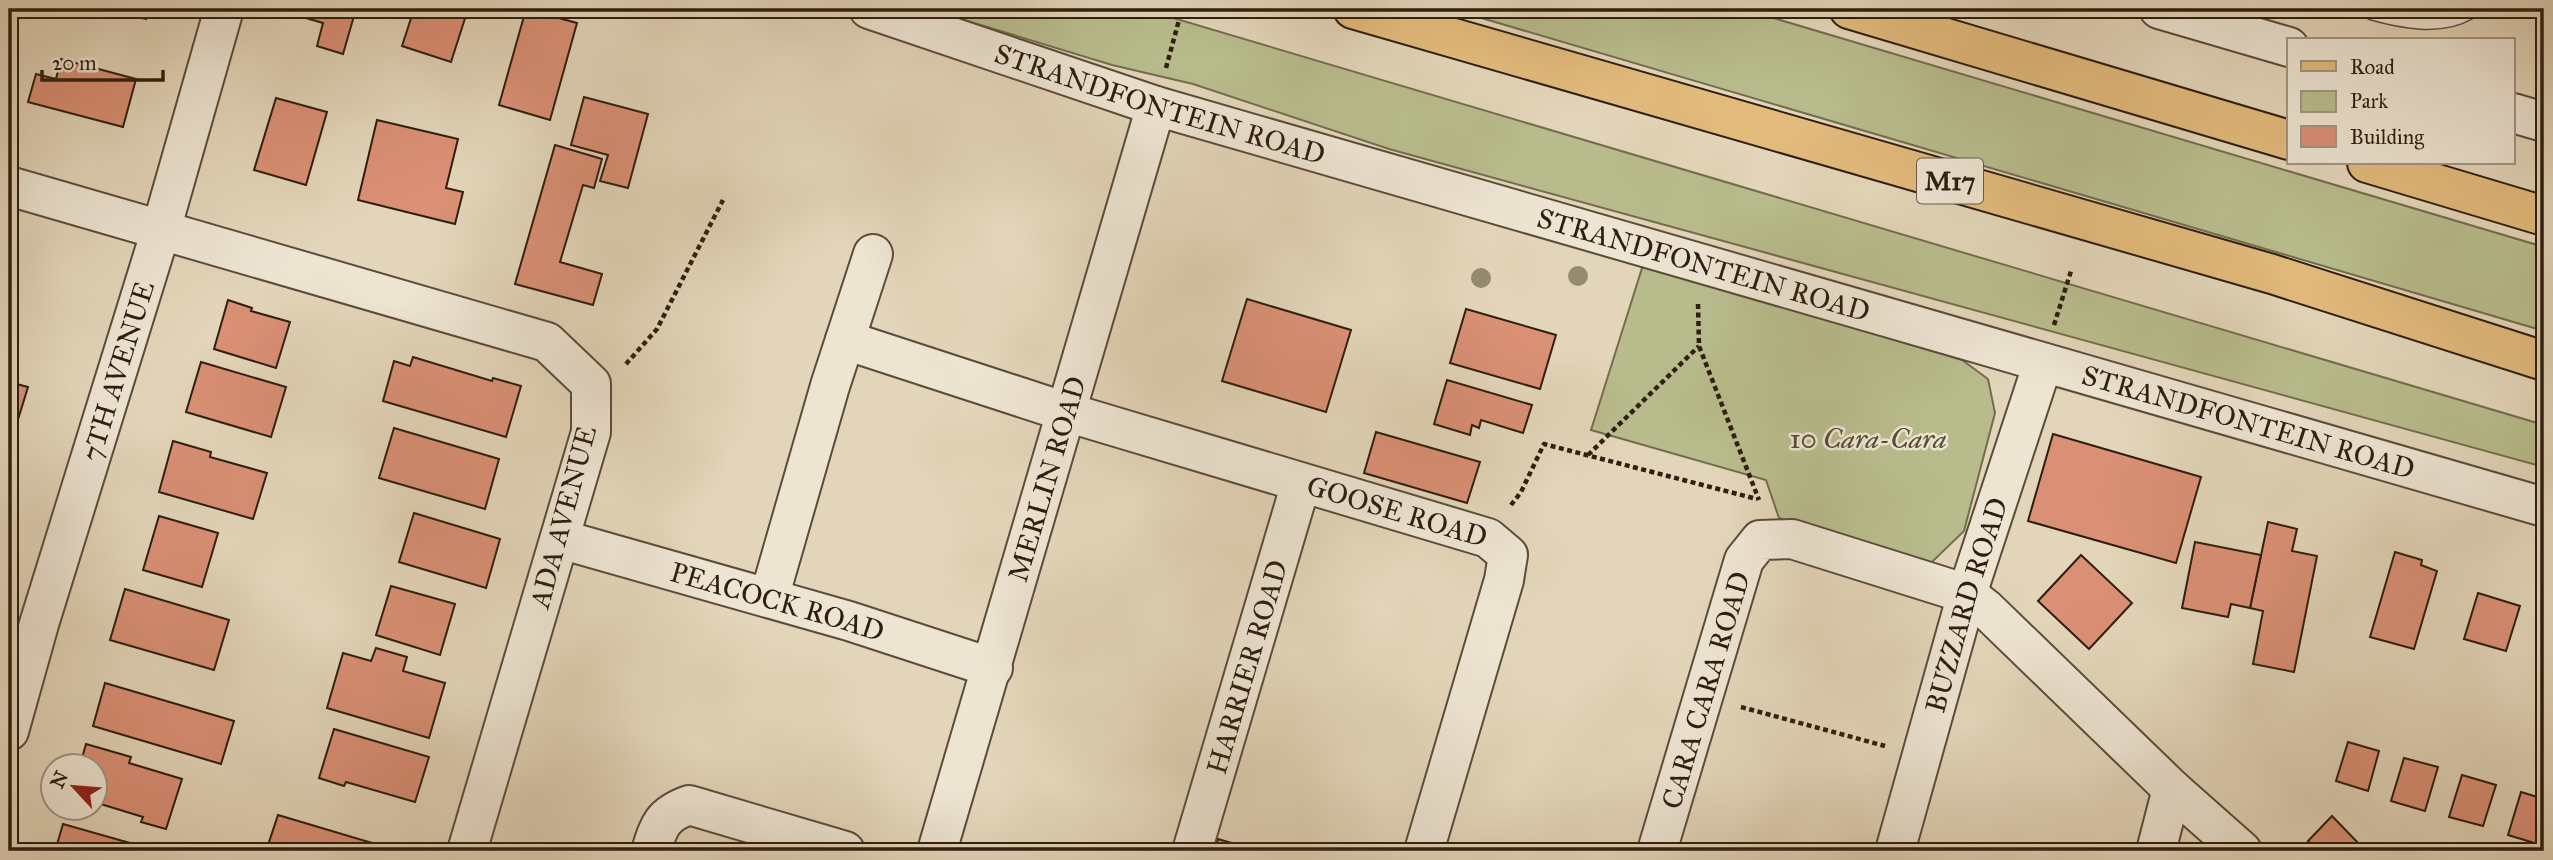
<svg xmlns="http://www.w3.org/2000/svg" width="2553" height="860" viewBox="0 0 2553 860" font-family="'IM FELL Great Primer',serif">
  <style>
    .green { fill: #b8bc8c; stroke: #736d4e; stroke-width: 2 }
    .building { fill: #da9075; stroke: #2e1e0f; stroke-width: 2 }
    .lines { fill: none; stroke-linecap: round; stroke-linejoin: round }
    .service-casing { stroke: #5b4c3a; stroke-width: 24 }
    .minor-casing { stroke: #5b4c3a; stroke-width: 42 }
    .primary-casing { stroke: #2e1e0f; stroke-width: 42 }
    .path { stroke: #2e1e0f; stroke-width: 4.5; stroke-dasharray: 5 3.5; stroke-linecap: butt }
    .service { stroke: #ede4d2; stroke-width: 21 }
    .minor { stroke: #ede4d2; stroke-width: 38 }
    .primary { stroke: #e2ba7c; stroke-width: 38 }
    .tree { fill: #968a70 }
    .labels { text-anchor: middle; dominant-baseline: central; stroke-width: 5; stroke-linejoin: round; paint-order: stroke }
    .shield { fill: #ede4d2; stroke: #67594a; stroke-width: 2 }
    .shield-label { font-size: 26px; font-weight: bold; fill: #2e1e0f }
    .street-label { font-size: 28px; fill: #2e1e0f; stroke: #ede4d2 }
    .park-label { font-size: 28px; font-style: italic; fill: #574d34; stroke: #ede4d2 }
  </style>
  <rect width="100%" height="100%" fill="#e3d5b9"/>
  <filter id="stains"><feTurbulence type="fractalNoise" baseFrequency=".00286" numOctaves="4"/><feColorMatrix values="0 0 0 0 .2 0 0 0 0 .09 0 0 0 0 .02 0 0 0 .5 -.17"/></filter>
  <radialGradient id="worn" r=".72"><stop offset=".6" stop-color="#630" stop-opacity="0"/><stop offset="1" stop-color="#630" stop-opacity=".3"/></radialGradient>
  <g class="green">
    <path d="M928 9H1143L2544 425V467L1389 149 1193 84 1112 65Z"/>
    <path d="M1451 9H1743L2544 247V331Z"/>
    <path d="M1643 265 1962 360 1988 379 1995 413 1964 531 1931 563 1779 518 1766 480 1591 430Z"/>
  </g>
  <g class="building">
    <path d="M106 9H149L146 19Z"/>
    <path d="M301 9H356L343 54 317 46 323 23 299 16Z"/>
    <path d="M414 9H468L451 62 402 46Z"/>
    <path d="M526 9 577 23 550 120 499 105Z"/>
    <path d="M61 59 136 79 123 127 28 102 36 74 56 79Z"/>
    <path d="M584 97 648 114 628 188 600 181 608 155 571 145Z"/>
    <path d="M276 98 327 112 306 185 254 170Z"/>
    <path d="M377 120 458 139 446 188 463 192 455 224 358 200Z"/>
    <path d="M555 145 602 159 594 188 583 185 560 262 602 274 593 305 515 284Z"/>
    <path d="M1247 299 1351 330 1326 412 1222 381Z"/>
    <path d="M228 300 252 308 251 311 290 322 276 368 214 349Z"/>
    <path d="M1466 309 1556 335 1540 389 1450 363Z"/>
    <path d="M413 357 492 381 493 378 521 386 506 437 383 401 394 361 410 366Z"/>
    <path d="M201 362 286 387 271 437 186 412Z"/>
    <path d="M1447 380 1532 405 1523 433 1481 420 1479 428 1472 425 1470 435 1434 424Z"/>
    <path d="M9 382 28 387 12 439 9 438Z"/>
    <path d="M394 428 499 459 485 509 379 478Z"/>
    <path d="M1376 432 1480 462 1467 503 1364 473Z"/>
    <path d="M2053 434 2201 477 2176 563 2028 521Z"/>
    <path d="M173 441 211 452 210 457 267 473 253 519 159 492Z"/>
    <path d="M414 513 500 539 486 588 399 562Z"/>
    <path d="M159 516 218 533 202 587 143 570Z"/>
    <path d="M2268 522 2297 529 2292 551 2317 556 2294 672 2253 664 2263 611 2250 608Z"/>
    <path d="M2195 542 2261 555 2250 608 2231 604 2228 617 2182 608Z"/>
    <path d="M2395 552 2422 560 2421 565 2437 571 2414 649 2370 637Z"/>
    <path d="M2081 555 2132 603 2089 649 2038 601Z"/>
    <path d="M391 586 455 604 440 655 376 635Z"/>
    <path d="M125 589 229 620 214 670 110 640Z"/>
    <path d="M2478 593 2520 606 2506 651 2464 639Z"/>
    <path d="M376 648 407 657 403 671 445 683 429 738 327 708 343 653 371 661Z"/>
    <path d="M105 683 234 721 221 764 93 726Z"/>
    <path d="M334 729 429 757 415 802 346 782 344 786 319 778Z"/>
    <path d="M2348 742 2379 751 2368 791 2336 781Z"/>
    <path d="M86 744 131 757 129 763 182 779 166 829 141 822 143 817 94 802V766L80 765Z"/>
    <path d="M2404 758 2438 767 2425 811 2391 801Z"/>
    <path d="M2462 775 2496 785 2483 826 2449 817Z"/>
    <path d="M2521 792 2544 799V832L2541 845 2508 835Z"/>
    <path d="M278 815 399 851H266Z"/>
    <path d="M2332 816 2363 848 2360 851H2318L2308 841Z"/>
    <path d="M63 824 144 847 143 851H55Z"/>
    <path d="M1218 839 1259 851H1214Z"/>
  </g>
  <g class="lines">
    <g class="service-casing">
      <path id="service" d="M2373 9C2401 17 2440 25 2467 9"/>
    </g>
    <g class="minor-casing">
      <g id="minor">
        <path id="s1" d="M869 9 1156 106 2544 507"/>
        <path d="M2159 9 2289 47"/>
        <path d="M2513 113 2544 122"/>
        <path d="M9 186 547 342 591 384V432L467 851"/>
        <path id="s2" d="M845 340 1066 412 1488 538 1508 555 1504 580 1424 851"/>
        <path id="s3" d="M560 539 849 621 993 668"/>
        <path d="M769 598 830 386 873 254"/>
        <path id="s4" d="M9 731 39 624 161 230 224 9"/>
        <path d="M651 851C659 825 662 815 689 805L845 851"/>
        <path id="s5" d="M937 851 1156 106"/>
        <path id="s6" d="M1192 851 1301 483"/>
        <path id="s7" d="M1657 851 1744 560 1760 540 1792 539 1967 594 1986 609 2172 789 2242 851"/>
        <path id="s8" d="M1895 851 1967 594 2043 363"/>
        <path d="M2156 851 2172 789"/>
      </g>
    </g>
    <g class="primary-casing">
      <g id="primary">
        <path d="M1353 9 2272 274 2544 361"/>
        <path d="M1849 9 2289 140"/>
        <path d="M2367 163 2544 216"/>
      </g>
    </g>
    <g class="path">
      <path d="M1166 68 1182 9"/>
      <path d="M1698 304 1699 346 1759 500"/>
      <path d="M2054 325 2071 271"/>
      <path d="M626 364 657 329 723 200"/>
      <path d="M1588 455 1699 346"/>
      <path d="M1511 505 1521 492 1544 444 1757 499"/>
      <path d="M1741 707 1885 746"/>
    </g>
    <use href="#service" class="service"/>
    <use href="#minor" class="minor"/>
    <use href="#primary" class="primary"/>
  </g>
  <g class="tree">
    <circle cx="1578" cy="276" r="10"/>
    <circle cx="1481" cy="278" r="10"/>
  </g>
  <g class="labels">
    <rect class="shield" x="1917" y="158.5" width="66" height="45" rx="5"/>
    <g class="shield-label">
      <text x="1950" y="181">M17</text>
    </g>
    <g class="street-label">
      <text stroke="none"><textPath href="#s1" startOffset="306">STRANDFONTEIN ROAD</textPath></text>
      <text stroke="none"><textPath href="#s1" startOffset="873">STRANDFONTEIN ROAD</textPath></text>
      <text stroke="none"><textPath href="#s4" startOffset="376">7TH AVENUE</textPath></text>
      <text stroke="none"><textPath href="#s1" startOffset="1440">STRANDFONTEIN ROAD</textPath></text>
      <text stroke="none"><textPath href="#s5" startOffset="388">MERLIN ROAD</textPath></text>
      <text stroke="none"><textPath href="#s2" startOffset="578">GOOSE ROAD</textPath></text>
      <text transform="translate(563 517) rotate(-75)">ADA AVENUE</text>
      <text stroke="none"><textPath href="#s3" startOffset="226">PEACOCK ROAD</textPath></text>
      <text stroke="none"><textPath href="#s8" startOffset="256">BUZZARD ROAD</textPath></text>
      <text stroke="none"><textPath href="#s6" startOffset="192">HARRIER ROAD</textPath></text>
      <text stroke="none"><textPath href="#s7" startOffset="168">CARA CARA ROAD</textPath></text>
    </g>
    <g class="park-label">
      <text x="1868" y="438">10 Cara-Cara</text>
    </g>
  </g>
  <rect width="2553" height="860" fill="none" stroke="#e3d5b9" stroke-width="35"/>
  <rect x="10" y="10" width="2532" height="839" fill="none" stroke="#2e1e0f" stroke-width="3.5"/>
  <rect x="18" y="18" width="2518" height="825" fill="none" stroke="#2e1e0f" stroke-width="2"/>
  <rect x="2287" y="38" width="228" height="126" fill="#ede4d2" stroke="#a19584" stroke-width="2"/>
  <rect x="2301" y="61" width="35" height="10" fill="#e2ba7c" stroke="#a19584" stroke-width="2"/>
  <text x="2350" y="74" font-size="21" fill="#2e1e0f">Road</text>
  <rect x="2301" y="91" width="35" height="21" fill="#b8bc8c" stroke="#a19584" stroke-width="2"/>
  <text x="2350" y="108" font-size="21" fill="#2e1e0f">Park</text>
  <rect x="2301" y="126" width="35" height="21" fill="#da9075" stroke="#a19584" stroke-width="2"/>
  <text x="2350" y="144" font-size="21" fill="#2e1e0f">Building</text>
  <g transform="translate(74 787) rotate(296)"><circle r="33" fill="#ede4d2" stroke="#a19584" stroke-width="2"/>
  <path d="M0-5L12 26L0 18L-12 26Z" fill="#8f2418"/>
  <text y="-10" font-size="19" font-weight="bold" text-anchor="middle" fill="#2e1e0f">N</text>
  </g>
  <path d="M42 70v10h121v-10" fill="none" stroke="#2e1e0f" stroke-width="3.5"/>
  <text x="52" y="70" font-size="21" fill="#2e1e0f" stroke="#ede4d2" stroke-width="5" paint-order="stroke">20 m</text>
  <rect width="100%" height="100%" filter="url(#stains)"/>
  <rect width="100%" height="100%" fill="url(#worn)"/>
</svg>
